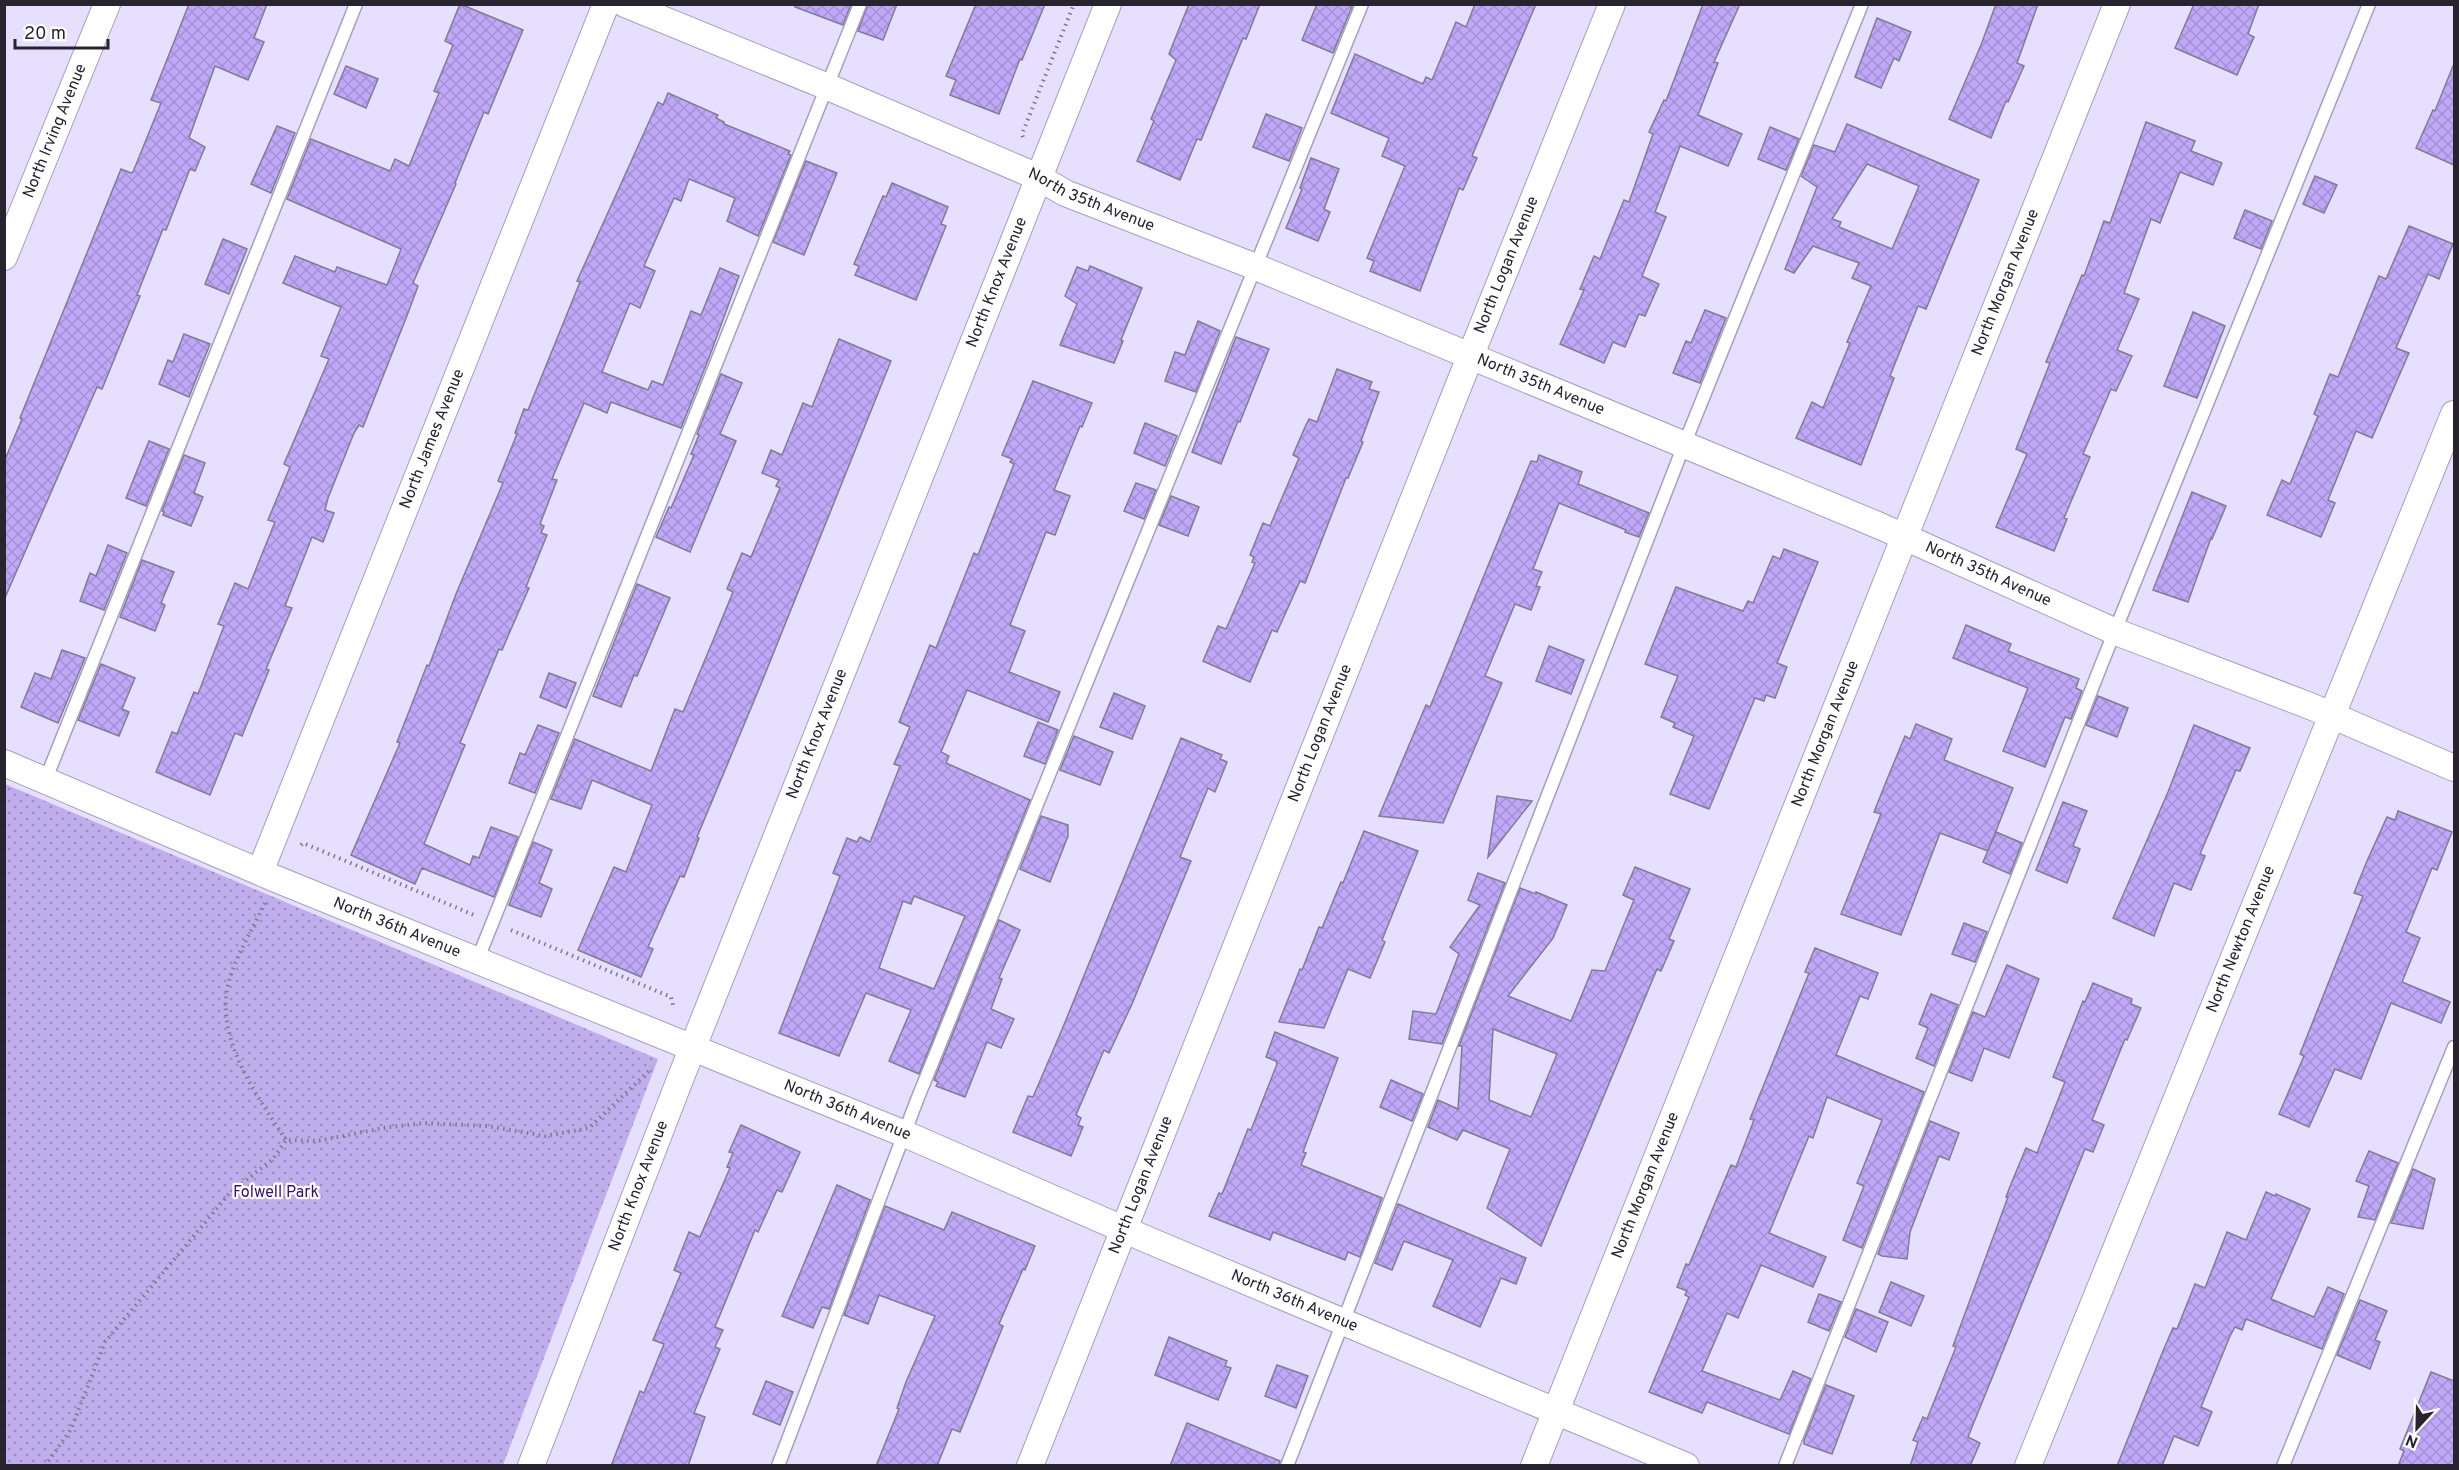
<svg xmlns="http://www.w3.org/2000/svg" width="2459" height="1470" viewBox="0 0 2459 1470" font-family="Overpass,sans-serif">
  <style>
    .park { fill: url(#park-dots) }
    .building { fill: url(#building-cross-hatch); stroke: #827b96; stroke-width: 1.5; fill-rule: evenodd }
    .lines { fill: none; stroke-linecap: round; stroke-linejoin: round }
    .lane-casing { stroke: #a69fbc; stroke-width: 15 }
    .street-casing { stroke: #a69fbc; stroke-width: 28 }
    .path { stroke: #7e798d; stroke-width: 4; stroke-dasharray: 1.5 4.5; stroke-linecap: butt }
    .lane { stroke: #fff; stroke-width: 12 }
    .street { stroke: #fff; stroke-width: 26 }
    .labels { text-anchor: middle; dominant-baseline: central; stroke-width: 4.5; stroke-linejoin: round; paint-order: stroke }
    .street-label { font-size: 16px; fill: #27242f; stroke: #fff }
    .park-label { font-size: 16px; fill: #380f6b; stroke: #fff }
  </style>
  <defs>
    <pattern id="park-dots" width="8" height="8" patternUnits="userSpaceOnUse" patternTransform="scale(1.5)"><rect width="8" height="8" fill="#bfaeeb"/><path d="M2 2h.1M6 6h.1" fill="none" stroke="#9b8dbf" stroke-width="1.8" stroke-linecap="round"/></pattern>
    <pattern id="building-cross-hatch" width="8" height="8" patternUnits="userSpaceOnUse" patternTransform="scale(1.5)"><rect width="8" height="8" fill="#bfa8f8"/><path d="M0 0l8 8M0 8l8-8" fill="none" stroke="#a490d5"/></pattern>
  </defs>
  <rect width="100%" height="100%" fill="#e6dffe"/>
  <path class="park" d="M5 784 658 1059 503 1465H5Z"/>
  <g class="building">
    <path d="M189 4H267L254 38 264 42 248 80 215 66 189 138 205 147 195 171 190 169 166 230 163 229 137 295 140 296 102 389 97 387 4 600V462L22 419 20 418 121 169 131 173 133 172 161 103 151 100Z"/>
    <path d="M460 4 523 30 488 114 484 112 455 183 456 184 413 283 418 286 408 313 363 427 359 425 354 433 328 498 325 510 334 513 323 542 312 537 285 606 292 608 266 669 269 670 242 736 235 733 210 795 156 772 172 732 177 734 194 692 198 694 224 626 218 624 235 583 248 589 275 522 268 520 290 467 284 464 329 359 321 356 341 307 283 283 295 256 335 272 337 267 387 285 401 249 287 199 311 139 390 171 395 159 409 166 439 93 434 91 453 45 445 41Z"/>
    <path d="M795 4H851L843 25 795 7Z"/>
    <path d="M868 4H897L883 40 858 31Z"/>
    <path d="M976 4H1045L1022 60 1020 59 999 114 950 95 956 80 946 76Z"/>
    <path d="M1189 4H1260L1246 39 1243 38 1201 140 1197 139 1180 180 1137 161 1154 121 1151 119 1176 60 1169 54Z"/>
    <path d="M1317 4H1353L1333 53 1302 40Z"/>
    <path d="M1475 4H1536L1472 156 1477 158 1463 190 1459 188 1420 291 1370 271 1374 261 1367 258 1405 166 1382 156 1389 138 1331 113 1355 54 1423 84 1426 77 1432 80 1456 22 1466 27Z"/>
    <path d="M1703 4H1740L1714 62 1718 63 1698 115 1742 134 1728 166 1680 146 1655 212 1666 217 1642 276 1659 284 1645 316 1639 314 1625 347 1613 342 1604 363 1560 344 1584 290 1580 289 1594 256 1600 259 1624 200 1629 202 1653 134 1649 132 1664 100 1666 101Z"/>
    <path d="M1996 4H2038L2017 63 2024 66 2008 102 2006 101 1991 138 1949 119 1981 45Z"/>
    <path d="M2194 4H2259L2248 34 2254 37 2237 75 2175 48Z"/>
    <path d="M1877 18 1911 32 1899 61 1894 58 1881 88 1855 77Z"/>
    <path d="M346 66 378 79 366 108 334 94Z"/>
    <path d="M2453 66H2454V165L2416 148 2433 110 2435 111Z"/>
    <path d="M668 93 718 115 716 118 724 122V124L790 151 788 154 791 155 758 236 727 221 735 198 689 179 681 201 674 198 644 266 655 271 640 308 630 303 602 372 648 390 652 381 663 385 691 311 701 315 720 268 739 276 710 355 681 428 611 402 607 413 584 403 552 479 557 480 540 524 544 526 541 533 547 535 526 587 529 588 502 650 499 649 460 743 465 745 424 844 470 865 473 856 479 858 491 827 518 837 494 897 422 868 415 884 351 855 400 743 397 742 417 691 427 665 429 666 456 594 503 483 498 481 517 434 515 433 524 409 528 410 580 282 577 281 658 102 663 105Z"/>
    <path d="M1266 114 1302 128 1289 161 1253 147Z"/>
    <path d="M2146 122 2195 141 2191 151 2222 163 2213 185 2180 172 2160 223 2151 219 2124 293 2139 299 2117 350 2132 356 2116 391 2111 389 2083 454 2090 457 2064 518 2067 519 2054 551 1996 527 2027 454 2016 449 2050 363 2046 362 2082 275 2084 276 2104 221 2110 223Z"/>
    <path d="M1847 124 1979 180 1926 309 1918 306 1890 376 1894 378 1861 465 1796 438 1812 402 1823 408 1850 343 1847 342 1871 286 1852 278 1859 263 1813 246 1794 273 1785 269 1817 187 1801 176 1814 145 1835 152ZM1867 164 1919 186 1892 249 1839 227 1841 222 1832 219Z"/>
    <path d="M277 126 295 133 271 193 251 184Z"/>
    <path d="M1770 127 1799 139 1786 170 1758 159Z"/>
    <path d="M1311 158 1339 169 1324 209 1330 212 1318 241 1286 228 1302 189 1300 188Z"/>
    <path d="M806 161 837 173 804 255 773 242Z"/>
    <path d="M2315 176 2337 185 2324 213 2303 204Z"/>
    <path d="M892 183 948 207 941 224 946 226 916 300 855 275 859 266 854 264 883 196 886 197Z"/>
    <path d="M2245 210 2272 221 2261 249 2234 238Z"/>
    <path d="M2409 226 2453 244 2439 279 2428 274 2396 348 2409 353 2372 438 2356 431 2328 500 2335 503 2321 537 2267 515 2282 480 2290 484 2318 416 2314 414 2330 374 2338 377 2379 276 2386 279Z"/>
    <path d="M223 239 247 249 229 294 205 284Z"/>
    <path d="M1090 266 1142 288 1121 340 1123 341 1114 363 1060 345 1077 304 1065 296 1077 267 1088 271Z"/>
    <path d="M1705 310 1726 318 1700 383 1673 373 1686 341 1691 343Z"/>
    <path d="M2193 312 2225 326 2197 398 2164 386Z"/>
    <path d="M1198 321 1220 331 1196 392 1165 381 1175 352 1185 355Z"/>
    <path d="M184 334 210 344 189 397 159 384 168 360 173 362Z"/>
    <path d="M1236 337 1269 349 1240 422 1238 421 1221 464 1192 452Z"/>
    <path d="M839 339 891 361 761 684 697 837 699 838 684 877 680 876 648 947 653 949 641 977 578 950 614 867 626 872 652 805 592 780 581 809 551 799 575 739 651 771 675 709 683 712 712 643 733 592 727 589 742 553 751 557 780 488 776 486 779 480 762 473 771 450 782 455 803 403 812 407Z"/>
    <path d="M1337 369 1372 382 1369 389 1379 392 1361 441 1363 442 1348 478H1346L1305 583 1300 581 1277 632 1272 630 1250 682 1203 661 1218 626 1226 629 1255 563 1252 562 1254 557 1250 555 1263 523 1270 526 1299 458 1293 455 1305 427 1309 419 1317 422Z"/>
    <path d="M721 374 742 383 720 434 736 441 690 552 656 537 669 507 671 508 694 455 691 454 699 435 697 434Z"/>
    <path d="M1033 381 1092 403 1082 427 1080 426 1054 490 1070 496 1055 535 1046 532 1010 625 1025 631 1009 672 1060 692 1048 722 967 690 941 752 949 756 946 763 1030 800 919 1074 889 1061 911 1010 866 993 839 1056 779 1033 840 876 833 873 847 838 857 842 860 837 870 842 900 766 894 764 910 727 899 722 930 645 936 648 974 553 978 555 1014 464 1010 462 1012 459 1002 455ZM914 896 965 916 934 989 879 968 903 901 911 904Z"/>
    <path d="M1145 423 1177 436 1165 466 1134 453Z"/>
    <path d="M149 441 169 449 146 506 126 498Z"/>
    <path d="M184 455 205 463 194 493 203 497 191 526 163 515 164 512 162 511Z"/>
    <path d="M1539 455 1582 472 1578 484 1649 513 1639 537 1625 532 1626 530 1559 503 1533 569 1542 572 1536 586 1540 587 1531 610 1515 604 1485 676 1502 683 1443 823 1379 816 1426 705 1430 707 1531 461 1537 462Z"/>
    <path d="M1136 483 1156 490 1144 519 1124 511Z"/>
    <path d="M2192 492 2226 506 2212 539 2211 538 2188 602 2153 590Z"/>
    <path d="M1171 496 1199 507 1188 536 1159 525Z"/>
    <path d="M108 545 127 553 104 610 80 601 90 573 96 576Z"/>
    <path d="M1784 549 1818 562 1777 663 1787 667 1775 698 1766 695 1764 701 1755 698 1709 809 1670 794 1694 736 1673 727 1675 723 1661 717 1678 676 1645 664 1676 587 1743 611 1748 601 1753 603 1773 556 1780 559Z"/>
    <path d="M142 560 174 572 161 603 165 605 155 631 120 617Z"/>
    <path d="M637 584 670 598 637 676 634 675 621 707 593 696Z"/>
    <path d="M1966 625 2011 644 2008 651 2079 679 2076 688 2082 691 2071 719 2065 717 2045 767 2003 751 2028 688 1953 658Z"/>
    <path d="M1549 646 1584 660 1571 694 1536 681Z"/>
    <path d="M62 650 85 658 58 723 21 707 35 673 51 679Z"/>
    <path d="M101 664 135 678 122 709 129 712 119 736 78 720Z"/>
    <path d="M549 673 576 683 566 708 540 697Z"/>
    <path d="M1114 693 1145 706 1132 739 1100 727Z"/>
    <path d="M2098 696 2128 708 2117 737 2086 725Z"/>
    <path d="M1038 722 1058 730 1045 764 1024 756Z"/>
    <path d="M1916 724 1952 739 1944 760 2013 788 1988 851 1940 833 1901 935 1841 914 1881 814 1874 812 1888 777 1905 736 1910 739Z"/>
    <path d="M538 725 559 733 535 793 509 783 520 753 525 755Z"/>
    <path d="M2194 725 2250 748 2240 771 2236 770 2200 854 2205 856 2191 890 2174 883 2154 936 2113 918 2168 792Z"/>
    <path d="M1074 736 1113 752 1100 785 1060 770Z"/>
    <path d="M1181 738 1222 755 1220 759 1227 762 1215 792 1208 788 1180 857 1191 861 1132 1004 1109 1053 1104 1050 1076 1115 1081 1118 1078 1125 1083 1127 1071 1156 1013 1132 1028 1096 1033 1097 1061 1032Z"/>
    <path d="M1497 796 1532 801 1488 857Z"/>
    <path d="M2063 802 2087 811 2073 846 2080 849 2067 883 2036 870Z"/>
    <path d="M2398 811 2452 832 2437 870 2432 868 2406 932 2420 938 2402 982 2450 1002 2441 1023 2391 1003 2361 1079 2335 1069 2309 1127 2279 1114 2304 1056 2300 1054 2363 896 2354 893 2367 861 2387 817 2395 820Z"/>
    <path d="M1041 816 1068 825V836L1050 882 1020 869Z"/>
    <path d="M1364 831 1418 851 1382 940 1385 942 1370 978 1348 969 1324 1028 1279 1022 1300 969 1302 970 1319 927 1322 928 1341 882 1343 883Z"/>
    <path d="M1996 832 2022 843 2010 874 1983 862Z"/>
    <path d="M533 842 552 850 539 883 552 889 541 917 509 905Z"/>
    <path d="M1635 867 1690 889 1669 939 1674 941 1661 971 1657 969 1541 1246 1487 1208 1510 1149 1463 1130 1457 1140 1428 1127 1438 1100 1458 1109 1462 1046H1459L1520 888 1536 894V892L1567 905 1553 938 1508 996 1571 1021 1592 970 1605 971 1634 900 1623 895ZM1493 1029 1557 1054 1531 1117 1489 1100Z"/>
    <path d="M1478 873 1505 883 1442 1044 1409 1039 1413 1011 1436 1014 1459 954 1450 947 1480 905 1468 900Z"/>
    <path d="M999 920 1020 930 999 978 1002 979 991 1009 1014 1019 1001 1048 987 1042 965 1097 936 1086 938 1082 934 1080Z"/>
    <path d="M1964 923 1987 932 1975 962 1952 954Z"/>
    <path d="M1815 948 1878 973 1868 999 1860 996 1836 1055 1924 1092 1862 1248 1843 1240 1864 1186 1857 1183 1882 1120 1827 1097 1813 1138 1809 1136 1769 1233 1826 1257 1813 1287 1761 1265 1738 1318 1727 1313 1702 1371 1780 1400 1793 1371 1811 1379 1789 1434 1707 1402 1702 1413 1649 1392 1689 1297 1685 1295 1687 1291 1677 1287 1686 1264 1689 1265 1731 1165 1736 1167 1754 1120 1750 1119 1809 973 1805 972Z"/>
    <path d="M2007 965 2039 979 2009 1058 1984 1048 1972 1081 1949 1072 1973 1012 1985 1017Z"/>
    <path d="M2093 983 2132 999 2131 1004 2141 1008 2127 1040 2125 1039 2092 1120 2104 1125 2093 1152 2085 1149 1968 1437 1980 1443 1970 1466H1910L1918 1442 1913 1440 1923 1417 1927 1419 1956 1347 1953 1346 2008 1197H2006L2011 1184 2026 1148 2037 1153 2065 1082 2053 1077 2083 1001 2085 1002Z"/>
    <path d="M1931 994 1958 1005 1934 1066 1916 1058 1928 1028 1919 1024Z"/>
    <path d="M1275 1032 1338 1058 1303 1152 1306 1153 1301 1165 1382 1198 1360 1257 1348 1252 1345 1260 1273 1232 1270 1240 1209 1216 1219 1193 1222 1194 1248 1129 1251 1130 1277 1064 1276 1061 1266 1057Z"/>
    <path d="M1391 1080 1423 1094 1412 1121 1380 1107Z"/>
    <path d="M1930 1121 1959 1133 1949 1160 1939 1156 1910 1232 1907 1259 1882 1256 1878 1254Z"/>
    <path d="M741 1125 800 1152 782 1192 777 1190 758 1232 755 1230 715 1327 723 1330 715 1347 720 1349 694 1413 705 1417 688 1466H611L640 1391 644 1393 664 1344 653 1340 681 1273 674 1270 689 1232 700 1237 730 1168 727 1167 733 1153 729 1152Z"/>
    <path d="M2369 1151 2398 1163 2375 1220 2358 1217 2369 1186 2356 1181Z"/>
    <path d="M2413 1169 2435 1179 2423 1229 2391 1223Z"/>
    <path d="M837 1185 870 1200 829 1309 822 1307 813 1328 782 1316Z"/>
    <path d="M2266 1192 2275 1196 2276 1194 2310 1209 2271 1299 2314 1317 2328 1287 2344 1294 2322 1349 2246 1319 2242 1330 2235 1327 2230 1336 2201 1407 2212 1412 2198 1446 2174 1436 2162 1466H2117L2163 1351 2173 1328 2177 1329 2195 1284 2205 1288 2227 1232 2246 1240Z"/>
    <path d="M1398 1204 1526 1258 1516 1284 1501 1278 1480 1327 1433 1306 1453 1260 1404 1241 1392 1270 1375 1263Z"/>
    <path d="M885 1206 944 1230 952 1212 1035 1246 1025 1270 1023 1269 999 1324 1003 1326 960 1432 952 1429 937 1466H876L899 1409 897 1408 906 1382 935 1316 879 1295 868 1324 844 1315Z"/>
    <path d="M1891 1282 1924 1296 1911 1326 1879 1312Z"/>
    <path d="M1819 1294 1841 1302 1829 1331 1808 1322Z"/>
    <path d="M2360 1300 2387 1311 2375 1340 2380 1342 2370 1369 2337 1355Z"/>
    <path d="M1856 1309 1888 1322 1876 1352 1845 1337Z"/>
    <path d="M1169 1337 1227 1361 1225 1366 1231 1368 1218 1400 1155 1375Z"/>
    <path d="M1277 1365 1308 1376 1296 1408 1265 1396Z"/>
    <path d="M2431 1372 2454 1381V1466H2398L2404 1451 2400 1449Z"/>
    <path d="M766 1381 793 1392 780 1425 753 1414Z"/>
    <path d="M1826 1385 1854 1396 1832 1454 1804 1444V1440Z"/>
    <path d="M1187 1423 1280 1461 1279 1466H1170Z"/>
  </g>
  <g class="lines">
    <g class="lane-casing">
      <g id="lane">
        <path d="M45 781 356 4"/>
        <path d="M477 961 860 4"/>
        <path d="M778 1466 917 1100 1362 4"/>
        <path d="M1287 1466 1684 445 1862 4"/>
        <path d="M1785 1466 2102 663 2369 4"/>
        <path d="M2283 1466 2454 1047"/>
      </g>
    </g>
    <g class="street-casing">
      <g id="street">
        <path id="s1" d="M625 4 828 87 1038 177 1065 193 1256 267 1880 526 2116 632 2310 706 2454 768"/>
        <path id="s2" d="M4 257 107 4"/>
        <path id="s3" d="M4 763 276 879 905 1134 1148 1240 1686 1466"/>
        <path id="s4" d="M260 872 606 4"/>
        <path id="s5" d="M531 1466 679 1082 1108 4"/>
        <path id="s6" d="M1030 1466 1460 382 1612 4"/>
        <path id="s7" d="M1534 1466 2117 4"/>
        <path id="s8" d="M2028 1466 2454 414"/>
      </g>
    </g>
    <g class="path">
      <path d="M1023 137 1022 134 1074 4"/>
      <path d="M301 845 303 843 474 915"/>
      <path d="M265 903C252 932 229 965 226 997 222 1049 259 1099 286 1140"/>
      <path d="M511 930 671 997 674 1009"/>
      <path d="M45 1466 71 1429 105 1342 229 1194 273 1159 286 1140 318 1141 383 1128 424 1123 487 1126 545 1136 589 1128 652 1068"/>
    </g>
    <use href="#lane" class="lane"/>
    <use href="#street" class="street"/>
  </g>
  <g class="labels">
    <g class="street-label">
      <text stroke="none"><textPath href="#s2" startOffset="136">North Irving Avenue</textPath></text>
      <text stroke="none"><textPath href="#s1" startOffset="506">North 35th Avenue</textPath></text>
      <text stroke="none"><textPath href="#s6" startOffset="1292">North Logan Avenue</textPath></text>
      <text stroke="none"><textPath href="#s5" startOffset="1272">North Knox Avenue</textPath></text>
      <text stroke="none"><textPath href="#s7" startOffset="1274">North Morgan Avenue</textPath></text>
      <text stroke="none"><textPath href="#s1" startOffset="992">North 35th Avenue</textPath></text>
      <text stroke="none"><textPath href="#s4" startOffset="466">North James Avenue</textPath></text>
      <text stroke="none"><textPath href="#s1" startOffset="1478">North 35th Avenue</textPath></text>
      <text stroke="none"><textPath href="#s5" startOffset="786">North Knox Avenue</textPath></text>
      <text stroke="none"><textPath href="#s6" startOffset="788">North Logan Avenue</textPath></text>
      <text stroke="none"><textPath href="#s7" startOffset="788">North Morgan Avenue</textPath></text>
      <text stroke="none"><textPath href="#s3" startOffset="426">North 36th Avenue</textPath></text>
      <text stroke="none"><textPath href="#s8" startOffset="568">North Newton Avenue</textPath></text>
      <text stroke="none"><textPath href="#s3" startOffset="912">North 36th Avenue</textPath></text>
      <text stroke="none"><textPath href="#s5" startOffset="300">North Knox Avenue</textPath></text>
      <text stroke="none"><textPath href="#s6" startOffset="302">North Logan Avenue</textPath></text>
      <text stroke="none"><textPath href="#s7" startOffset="302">North Morgan Avenue</textPath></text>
      <text stroke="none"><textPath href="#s3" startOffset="1398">North 36th Avenue</textPath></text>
    </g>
    <g class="park-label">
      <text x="276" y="1193">Folwell Park</text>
    </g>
  </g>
  <rect width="2459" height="1470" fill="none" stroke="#27242f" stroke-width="12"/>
  <g transform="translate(2417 1428) rotate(202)" stroke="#ffffff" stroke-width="4.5" paint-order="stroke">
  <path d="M0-4.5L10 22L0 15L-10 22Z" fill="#27242f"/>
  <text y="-9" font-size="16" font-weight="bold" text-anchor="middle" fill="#27242f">N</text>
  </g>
  <path d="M15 39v9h93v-9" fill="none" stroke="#27242f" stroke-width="3"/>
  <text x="24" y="39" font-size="18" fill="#27242f" stroke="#ffffff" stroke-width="4.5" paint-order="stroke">20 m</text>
</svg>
